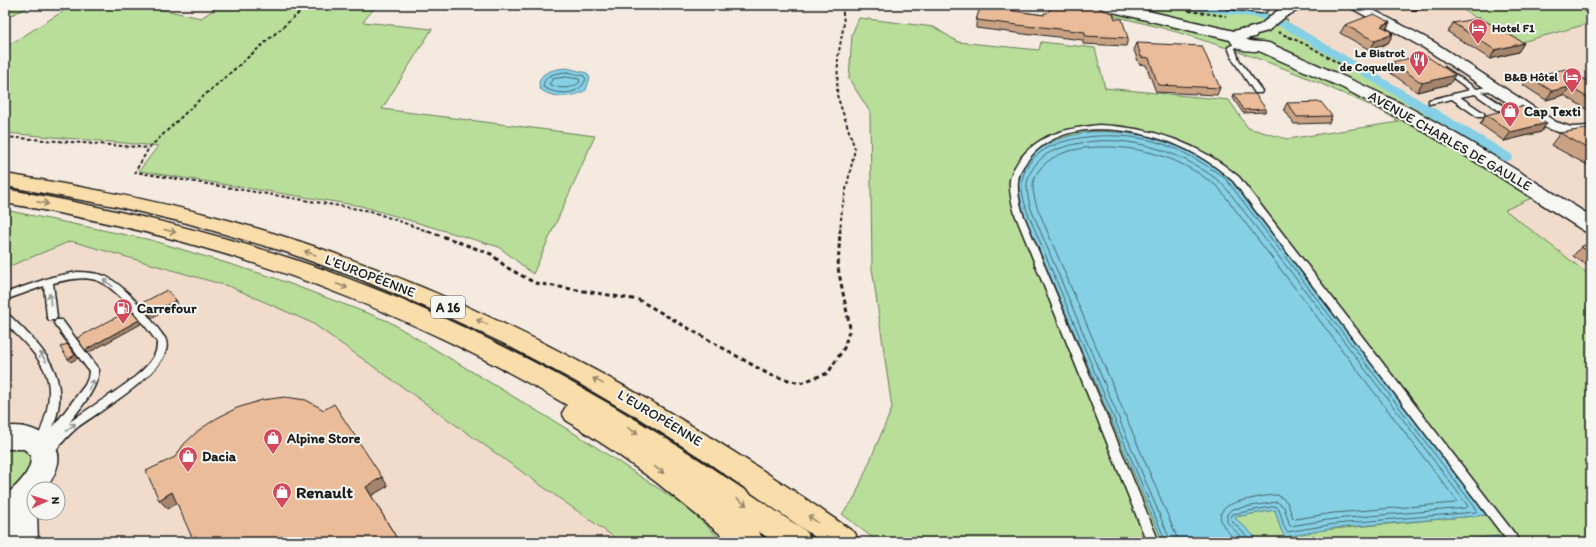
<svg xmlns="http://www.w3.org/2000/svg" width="1596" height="547" viewBox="0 0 1596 547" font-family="Itim,sans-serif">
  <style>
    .built { fill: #f1dccb; fill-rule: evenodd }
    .green { fill: #b8de99; stroke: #6a7d5a }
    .water { fill: #85d0e5; stroke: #5b8895 }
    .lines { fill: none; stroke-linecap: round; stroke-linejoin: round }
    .shore { stroke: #46646c; stroke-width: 1 }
    .canal { fill: #85d0e5; fill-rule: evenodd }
    .lane-casing { stroke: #1c1c1c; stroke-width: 3 }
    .street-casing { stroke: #1c1c1c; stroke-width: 3 }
    .secondary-casing { stroke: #1c1c1c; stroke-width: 3 }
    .highway-casing { stroke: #1c1c1c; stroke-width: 3 }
    .path-far1 { stroke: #1c1c1c; stroke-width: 2; stroke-dasharray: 3.5 2.5; stroke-linecap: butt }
    .path { stroke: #1c1c1c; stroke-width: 3; stroke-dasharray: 4.5 3.5; stroke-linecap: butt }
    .lane { fill: #f6f6f2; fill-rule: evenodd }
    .street { fill: #f6f6f2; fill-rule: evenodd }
    .secondary { fill: #f6f6f2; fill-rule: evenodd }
    .highway { fill: #f9deab; fill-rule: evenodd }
    .wall { fill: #c9a284; stroke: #1c1c1c }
    .shaded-wall { fill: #a4846c; stroke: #1c1c1c }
    .building { fill: #eabc9a; stroke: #1c1c1c }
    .oneway { stroke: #96876b }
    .oneway2 { stroke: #949492 }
    .labels { text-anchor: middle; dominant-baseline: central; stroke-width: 4; stroke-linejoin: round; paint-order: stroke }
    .far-poi-label { font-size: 12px; font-weight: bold; fill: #1c1c1c; stroke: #f6f6f2; text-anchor: end }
    .shield { fill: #f6f6f2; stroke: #5d5d5c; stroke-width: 1 }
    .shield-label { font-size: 13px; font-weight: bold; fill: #1c1c1c }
    .poi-label { font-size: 14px; font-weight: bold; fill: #1c1c1c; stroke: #f6f6f2; text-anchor: start }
    .street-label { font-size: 14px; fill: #1c1c1c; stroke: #f6f6f2 }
    .near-poi-label { font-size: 17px; font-weight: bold; fill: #1c1c1c; stroke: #f6f6f2; text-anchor: start }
  </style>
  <rect width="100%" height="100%" fill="#f4eae0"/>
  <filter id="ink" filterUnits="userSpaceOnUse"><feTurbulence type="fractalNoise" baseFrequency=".025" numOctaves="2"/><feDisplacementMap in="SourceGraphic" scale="8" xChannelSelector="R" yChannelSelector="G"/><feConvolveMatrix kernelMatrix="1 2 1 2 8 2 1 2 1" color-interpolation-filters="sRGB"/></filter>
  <g filter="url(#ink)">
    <g class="built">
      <path d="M1306 5H1455L1518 43 1591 23V276L1504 210 1546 192 1285 27 1288 20Z"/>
      <path d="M71 241 231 287 312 323 621 542H5V268ZM34 489H58V513H34Z"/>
    </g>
    <g class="green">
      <path d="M5 5H33L5 18Z"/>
      <path d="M73 5H141L201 18 221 5H377L363 22 432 29 382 109 595 136 533 274 499 247 361 206 139 171 158 146 5 133V46L17 40Z"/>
      <path d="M1064 5H1207L1265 13 1288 20 1285 27 1474 141 1547 191 1505 210 1591 276V542H1507L1498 536 1441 542H1253L1256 541 1253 535 1234 517 1275 510 1281 530 1311 531 1486 515 1195 153 1153 137 1120 132H1090L1065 137 1040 149 1026 162 1018 187 1023 212 1163 542H878L842 514 854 499 892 408 872 268 870 112 849 79 852 34 859 18 934 27 958 42 1039 50 1041 42 1095 48 1105 88 1229 100 1248 128 1287 139 1399 122C1381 109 1358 100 1337 91 1292 70 1244 53 1196 38 1153 24 1108 15 1064 5Z"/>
      <path d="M1455 5H1591V23L1518 43Z"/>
      <path d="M5 210 151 240 272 277 388 321 587 441 685 506 724 542H621L312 323 231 287 71 241 5 268Z"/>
      <path d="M5 446C10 447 16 447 20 448 48 458 14 491 5 501Z"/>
    </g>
    <g class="water">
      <path d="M567 68 587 73 590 78 586 90C573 98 553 99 540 89 535 72 554 69 567 68Z"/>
      <path d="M1090 132C1143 130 1187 143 1228 176L1367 356 1486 515 1335 528 1285 537 1281 530 1275 510 1234 517 1253 535 1257 541 1163 542 1023 212C1020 201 1016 190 1019 178 1025 147 1062 136 1090 132Z"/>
      <path d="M1498 536 1507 542H1441Z"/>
    </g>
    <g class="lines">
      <g class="shore">
        <path d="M567 72 584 76 586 79C579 97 557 95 543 87 544 74 556 73 567 72Z"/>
        <path d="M566 77 579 79 580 82C571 90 559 89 549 84L553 79Z"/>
        <path d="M1166 542 1027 211C1024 201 1021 191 1022 181 1030 131 1116 131 1153 141 1180 148 1204 163 1226 179L1477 510 1476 512 1335 524 1287 532C1281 524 1283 513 1276 506L1233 514 1231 517 1232 521 1252 542"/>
        <path d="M1171 542 1031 209C1029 202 1027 194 1027 186 1027 172 1040 156 1053 151 1107 129 1169 144 1215 178 1226 186 1234 199 1243 210 1257 229 1272 248 1287 267 1348 346 1408 426 1468 506L1466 508 1334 519 1290 526 1284 507 1277 502 1232 509 1227 514V522L1246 542"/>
        <path d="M1177 542 1176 535 1037 207C1035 199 1031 188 1034 180 1049 137 1128 144 1162 156 1183 163 1201 174 1218 187L1457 501 1455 503 1334 513 1295 519 1293 518 1287 502 1278 495C1269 495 1259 497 1250 499 1215 505 1211 518 1238 542"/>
      </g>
      <path class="canal" d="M1176 5H1209L1260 12 1292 24 1511 154 1513 157 1511 160 1506 161 1501 160 1284 28 1258 18 1182 8 1178 7Z"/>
      <g class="lane-casing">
        <g id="lane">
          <path d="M1240 41 1243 43 1235 48 1239 60 1262 91 1261 93H1255L1233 60 1228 47Z"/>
          <path d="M1444 67 1477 89 1496 85V89L1482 92 1504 106V110H1498L1475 94 1460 97 1484 113V117H1478L1452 99 1429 104V100L1470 90 1442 70V68Z"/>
          <path d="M1099 125C1151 127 1199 143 1239 177L1521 542H1508L1233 181C1211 161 1185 146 1157 138 1118 126 1062 122 1032 155 1026 162 1019 170 1018 181 1017 192 1020 204 1023 214L1159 542H1147L1015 214C1012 203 1009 191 1010 180 1012 170 1018 161 1025 153 1045 132 1071 128 1099 125Z"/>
          <path d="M77 272C86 272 96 273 105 276 128 287 150 318 165 338 180 366 96 413 78 427 68 435 59 446 51 456L47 458 43 456 42 452 39 451 38 448 39 445 37 441C61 380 49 366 5 323V313L8 314C43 348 73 376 53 427L85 385 88 378 89 371 56 326 54 323 56 320H62L99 370C97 390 81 407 69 423 89 406 149 376 156 351 157 348 157 345 157 342 145 325 116 286 96 280 82 276 67 280 53 283L57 317 55 320H49L47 317 44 286 5 300V293L52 277Z"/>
        </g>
      </g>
      <g class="street-casing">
        <g id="street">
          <path d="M1225 5H1272L1265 12 1261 13 1231 9 1227 8Z"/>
          <path d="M1289 5H1304L1302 8 1285 17 1268 31 1243 38 1239 37 1237 34 1239 31 1260 25 1277 11Z"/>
          <path d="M1349 5H1364L1434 42 1556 122 1571 127 1591 126V134L1571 136 1546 128 1424 48 1351 8Z"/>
        </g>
      </g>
      <g class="secondary-casing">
        <g id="secondary">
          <path d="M1094 5H1122L1234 31 1241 29 1255 31 1257 34 1255 37 1246 39C1251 43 1262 41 1269 43 1317 65 1365 85 1412 109 1473 142 1532 180 1591 216V233L1584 231 1481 165 1418 128 1343 88 1259 51C1247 51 1236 51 1230 40L1096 8Z"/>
          <path d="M14 426C34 426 62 439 58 463 56 473 51 481 46 489H34V513H37L38 542H10L9 523 5 525V496C17 485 32 473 31 455L24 449H5V427Z"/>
        </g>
      </g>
      <g class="highway-casing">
        <g id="highway">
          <path d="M5 174C105 190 205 210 301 242 504 309 681 411 855 533L859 542H822L706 461 640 419 573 380 503 343 433 310 360 279 286 252 187 223 115 206 5 186Z"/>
          <path d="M5 189C113 208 219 233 322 269 462 319 596 390 719 473 742 488 764 503 786 518 793 523 803 527 808 534 809 536 810 539 811 542H774L758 531 765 542H730L656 482 612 450 566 420 562 413 567 405C455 339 334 285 208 249 141 229 73 215 5 203Z"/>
        </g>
      </g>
      <g class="path-far1">
        <path d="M308 5 198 101 149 148 135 172 370 211 430 232"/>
        <path d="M1189 11 1226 16"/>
        <path d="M1278 32 1311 47 1343 66"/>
        <path d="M5 137 149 148"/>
        <path d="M840 232 842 208 855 149 837 95 838 57 844 23 842 5"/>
      </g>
      <path class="path" d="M428 231 491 254 506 267 535 283 639 300 770 375 800 383 828 373 844 348 850 328 838 268 840 231"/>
      <use href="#lane" class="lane"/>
      <use href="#street" class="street"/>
      <use href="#secondary" class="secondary"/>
      <use href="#highway" class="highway"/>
    </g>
    <g class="wall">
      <path d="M1404 5H1441L1413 11Z"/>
      <path d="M1099 7 1100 9 1115 19 1128 38 1126 46 1083 44V40L1032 34V35L976 28V25L977 17 999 9 1044 15 1047 13Z"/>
      <path d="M1390 22 1387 28 1393 34 1388 43 1370 50 1340 33 1345 25Z"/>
      <path d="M1453 23 1524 43 1518 52 1490 59 1448 32Z"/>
      <path d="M1137 43 1220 88 1217 95 1156 92 1146 65 1139 64 1134 50Z"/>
      <path d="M1392 62 1450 84 1417 92 1388 71Z"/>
      <path d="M1529 77 1591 83V112L1564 95 1546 100 1523 85Z"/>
      <path d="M1234 94 1266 109 1265 112 1243 113 1233 98Z"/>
      <path d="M1287 103 1332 116 1329 123 1294 124 1284 109Z"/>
      <path d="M1486 115 1547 123 1541 132 1504 141 1480 124Z"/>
      <path d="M1591 128V167L1551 145 1560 133Z"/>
      <path d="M1591 242V268L1573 256 1581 247Z"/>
    </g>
    <g class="shaded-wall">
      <path d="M1416 5H1441L1413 11Z"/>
      <path d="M1390 22 1385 31 1381 26Z"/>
      <path d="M1393 32 1391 35 1393 34 1388 43 1370 50 1375 41Z"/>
      <path d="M1524 43 1518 52 1490 59 1495 50Z"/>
      <path d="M1455 75 1450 84 1417 92 1422 83Z"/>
      <path d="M1570 87 1564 95 1546 100 1552 91Z"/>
      <path d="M1547 123 1541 132 1504 141 1511 132Z"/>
      <path d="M176 300 178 303 152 318 149 315Z"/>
      <path d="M139 320 141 324 88 353 85 350Z"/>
      <path d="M67 344 78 358 71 362 68 359Z"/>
      <path d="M382 477 388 486 371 496 399 542 366 487Z"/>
      <path d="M172 492 180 501 168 509 159 500Z"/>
    </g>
    <g class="building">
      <path d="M981 5 999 7V9L1044 15V13H1047L1054 5H1099L1098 7 1101 8 1100 9 1113 13 1115 19H1122L1128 38 1085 36V32L1034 26V27L977 20V17Z"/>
      <path d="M1374 14 1390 22 1381 26 1393 32 1390 33 1393 34 1375 41 1345 25Z"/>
      <path d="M1480 18 1524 43 1495 50 1453 23Z"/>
      <path d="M1137 43 1202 46 1220 88 1158 85 1149 58 1141 57Z"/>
      <path d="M1425 55 1455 75 1422 83 1392 62Z"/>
      <path d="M1566 69 1591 83V100L1570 87 1552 91 1529 77Z"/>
      <path d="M1234 94H1255L1266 109 1244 110Z"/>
      <path d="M1321 102 1332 116 1297 117 1287 103Z"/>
      <path d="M1522 106 1547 123 1511 132 1486 115Z"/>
      <path d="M1591 128V150L1560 133Z"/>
      <path d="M1591 242V253L1581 247Z"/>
      <path d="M167 290 176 300 149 315 140 304Z"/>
      <path d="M130 310 139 320 85 350 77 338Z"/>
      <path d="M67 344 75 355 68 359 60 347Z"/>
      <path d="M285 397 306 400 324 410 334 404 382 477 366 487 399 542H194L172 492 159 500 146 471 175 457 184 444 199 430 217 418 237 408 262 400Z"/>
    </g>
    <defs><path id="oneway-shaft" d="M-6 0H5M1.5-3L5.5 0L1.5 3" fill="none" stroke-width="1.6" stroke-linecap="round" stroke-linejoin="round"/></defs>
    <g class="oneway">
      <use href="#oneway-shaft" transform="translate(43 203) rotate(11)"/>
      <use href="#oneway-shaft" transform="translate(170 231) rotate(15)"/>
      <use href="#oneway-shaft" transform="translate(310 253) rotate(-161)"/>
      <use href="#oneway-shaft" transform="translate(342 286) rotate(21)"/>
      <use href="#oneway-shaft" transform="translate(482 322) rotate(-155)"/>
      <use href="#oneway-shaft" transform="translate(598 381) rotate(-151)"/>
      <use href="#oneway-shaft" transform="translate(633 431) rotate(33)"/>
      <use href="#oneway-shaft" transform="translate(659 470) rotate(36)"/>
      <use href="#oneway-shaft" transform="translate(742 502) rotate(35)"/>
      <use href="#oneway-shaft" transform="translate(813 519) rotate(-144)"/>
    </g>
    <g class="oneway2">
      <use href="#oneway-shaft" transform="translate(108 283) rotate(-145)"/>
      <use href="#oneway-shaft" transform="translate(50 299) rotate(-97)"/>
      <use href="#oneway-shaft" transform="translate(43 357) rotate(-123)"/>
      <use href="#oneway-shaft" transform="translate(91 385) rotate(-62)"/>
      <use href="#oneway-shaft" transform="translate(71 427) rotate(-40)"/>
    </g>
  </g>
  <defs>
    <g id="hotel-pin" transform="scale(1)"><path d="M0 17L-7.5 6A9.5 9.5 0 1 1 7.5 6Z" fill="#d1495b" stroke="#f6f6f2"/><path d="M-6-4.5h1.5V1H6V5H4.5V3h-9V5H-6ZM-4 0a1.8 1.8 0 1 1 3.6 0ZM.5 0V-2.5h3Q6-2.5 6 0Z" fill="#fff"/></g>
    <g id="restaurant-pin" transform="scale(1)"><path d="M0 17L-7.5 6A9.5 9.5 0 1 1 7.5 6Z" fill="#d1495b" stroke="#f6f6f2"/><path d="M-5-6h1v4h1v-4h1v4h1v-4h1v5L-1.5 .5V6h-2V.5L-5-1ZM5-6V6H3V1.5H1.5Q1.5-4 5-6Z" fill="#fff"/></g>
    <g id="shop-pin" transform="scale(1)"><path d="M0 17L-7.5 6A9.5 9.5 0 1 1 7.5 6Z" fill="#d1495b" stroke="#f6f6f2"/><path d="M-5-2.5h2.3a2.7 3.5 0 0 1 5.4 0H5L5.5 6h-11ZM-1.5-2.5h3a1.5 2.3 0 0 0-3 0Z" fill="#fff"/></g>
    <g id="fuel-pin" transform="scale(1)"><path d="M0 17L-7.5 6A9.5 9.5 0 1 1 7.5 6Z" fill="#d1495b" stroke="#f6f6f2"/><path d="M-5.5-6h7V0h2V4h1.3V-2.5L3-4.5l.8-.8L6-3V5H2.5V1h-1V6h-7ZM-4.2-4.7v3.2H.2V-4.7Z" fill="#fff"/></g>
  </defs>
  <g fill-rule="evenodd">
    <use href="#hotel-pin" x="1478" y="28"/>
    <use href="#restaurant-pin" x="1419" y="60"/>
    <use href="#hotel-pin" x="1572" y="77"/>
    <use href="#shop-pin" x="1510" y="111"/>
    <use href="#fuel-pin" x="123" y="308"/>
    <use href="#shop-pin" x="273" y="438"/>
    <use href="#shop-pin" x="188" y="456"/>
    <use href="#shop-pin" x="282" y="492"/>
  </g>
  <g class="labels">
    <g class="far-poi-label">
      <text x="1492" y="28" text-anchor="start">Hotel F1</text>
      <text x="1405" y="53">Le Bistrot<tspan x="1405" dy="14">de Coquelles</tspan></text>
      <text x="1558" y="77">B&amp;B Hôtel</text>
    </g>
    <rect class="shield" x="431" y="296" width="34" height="22" rx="3"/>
    <g class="shield-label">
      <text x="448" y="307">A 16</text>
    </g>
    <g class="poi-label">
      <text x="1524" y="111">Cap Texti</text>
      <text x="137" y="308">Carrefour</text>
      <text x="287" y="438">Alpine Store</text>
      <text x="202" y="456">Dacia</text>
    </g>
    <g class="street-label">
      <text transform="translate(1450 141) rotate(30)">AVENUE CHARLES DE GAULLE</text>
      <text transform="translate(370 276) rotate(21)">L'EUROPÉENNE</text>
      <text transform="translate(660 418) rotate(31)">L'EUROPÉENNE</text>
    </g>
    <g class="near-poi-label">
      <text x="296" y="492">Renault</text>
    </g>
  </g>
  <rect width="1596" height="547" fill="none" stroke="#f6f6f2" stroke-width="20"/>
  <rect x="10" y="10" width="1576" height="527" fill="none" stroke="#1c1c1c" stroke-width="1.5" filter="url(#ink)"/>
  <g transform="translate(46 501) rotate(87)"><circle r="19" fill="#f6f6f2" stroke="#9f9f9c"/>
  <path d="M0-3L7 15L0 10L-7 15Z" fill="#d1495b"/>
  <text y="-6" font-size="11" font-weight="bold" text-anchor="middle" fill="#1c1c1c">N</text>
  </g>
</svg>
